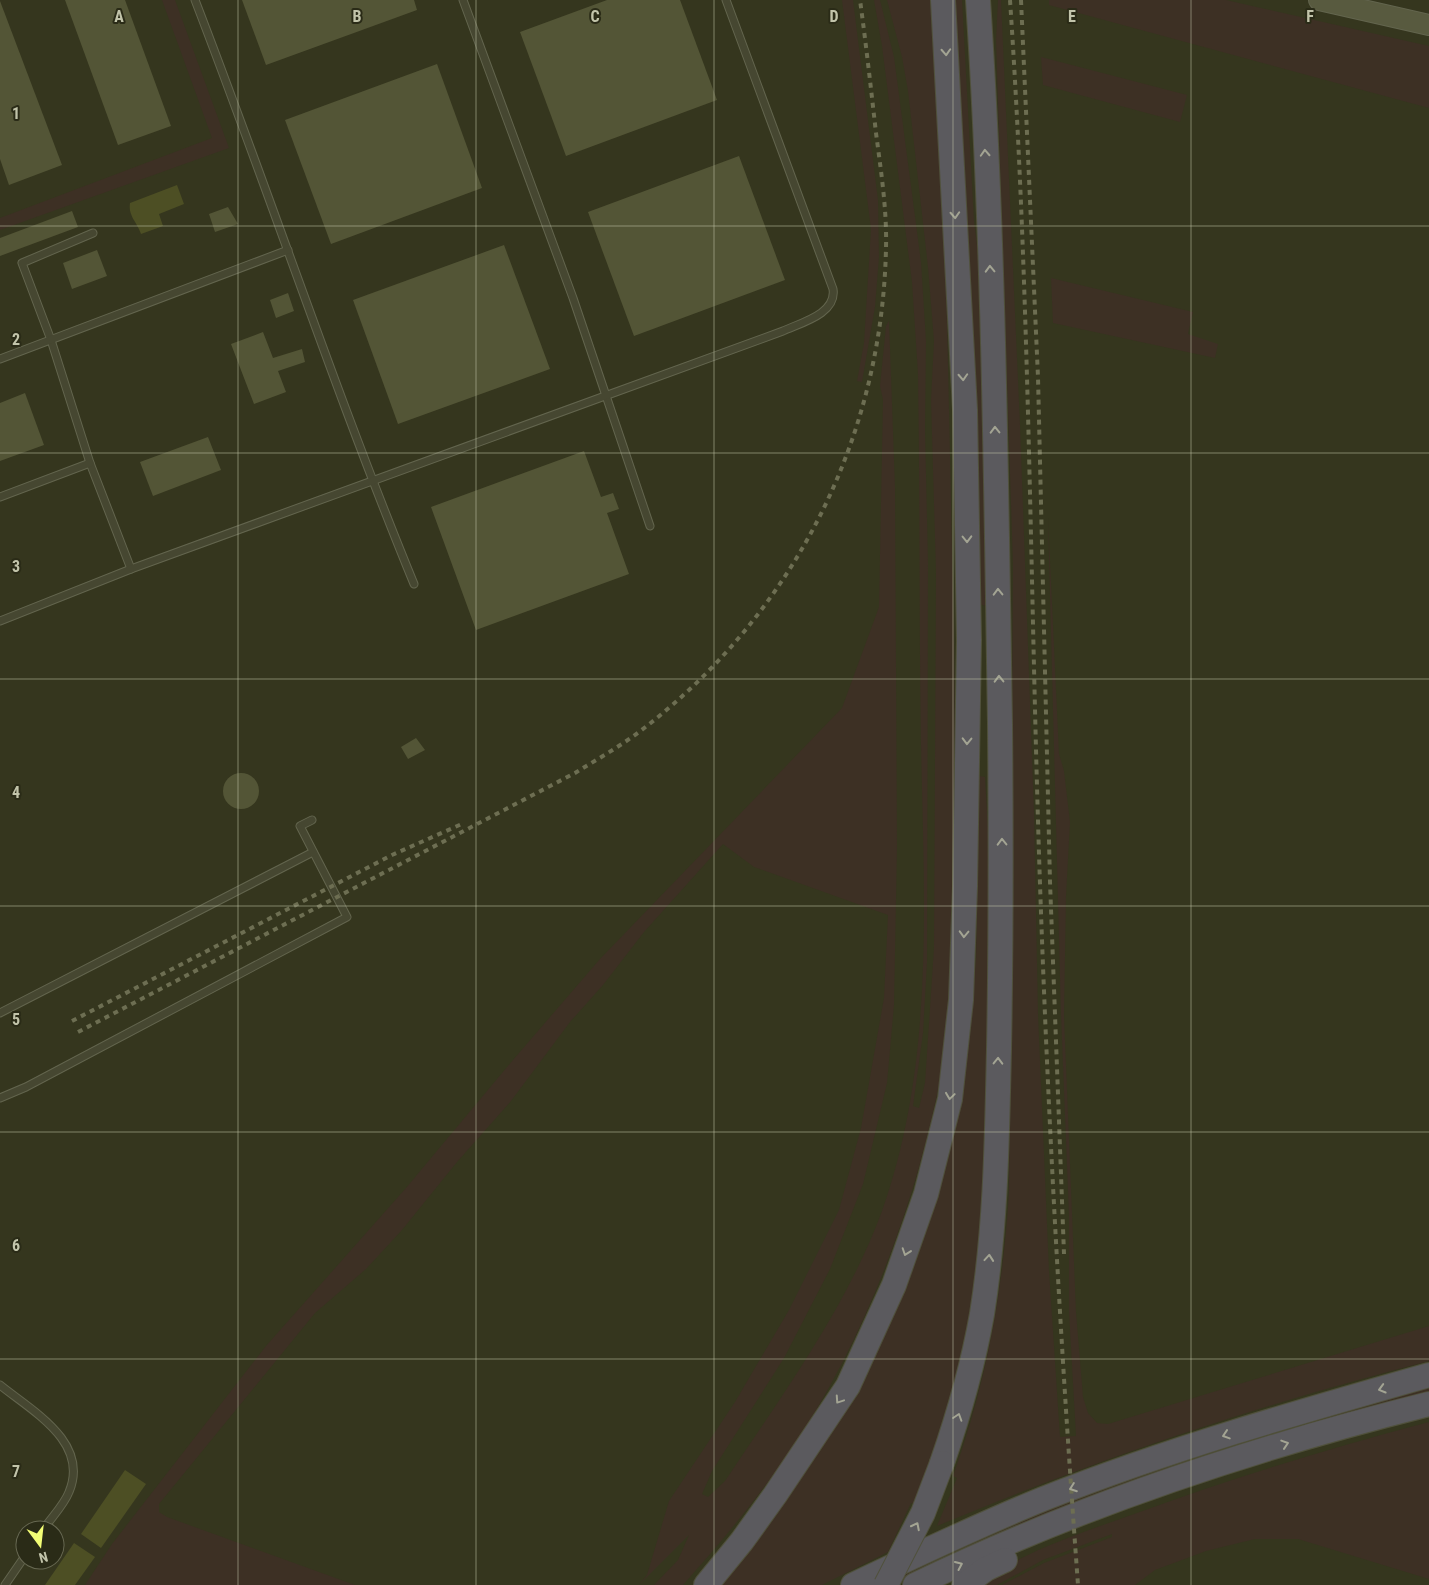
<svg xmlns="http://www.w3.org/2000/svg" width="1429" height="1585" viewBox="0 0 1429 1585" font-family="'Roboto Condensed',sans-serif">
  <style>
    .green { fill: #3d3024 }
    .water { fill: #4d4f24 }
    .building { fill: #535536 }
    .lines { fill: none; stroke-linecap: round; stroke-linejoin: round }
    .service-casing { stroke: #63654e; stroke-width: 9 }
    .secondary-casing { stroke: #63654e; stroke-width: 22 }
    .trunk-casing { stroke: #50513c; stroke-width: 26 }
    .service { stroke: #464731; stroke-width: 7 }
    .secondary { stroke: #585a3f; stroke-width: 20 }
    .trunk { stroke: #5b5a5e; stroke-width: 24 }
    .rail { stroke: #6d6e52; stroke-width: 4; stroke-dasharray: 5 5; stroke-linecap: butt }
    .trunk-bridge-casing { stroke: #50513c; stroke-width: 26; stroke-linecap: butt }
    .trunk-bridge { stroke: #5b5a5e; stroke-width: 24 }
    .oneway { stroke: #a3a493 }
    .grid { fill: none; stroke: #c2c4aa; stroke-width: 1; stroke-opacity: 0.55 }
    .grid-label { font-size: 16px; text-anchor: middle; font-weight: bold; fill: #c2c4aa; stroke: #2a2b17; stroke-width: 4; stroke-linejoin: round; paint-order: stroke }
  </style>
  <rect width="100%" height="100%" fill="#35361e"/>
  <g class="green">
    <path d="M162 0H175L229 148 0 230V218L212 138Z"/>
    <path d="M842 0H853L878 200 879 257 875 307 862 382 857 381 864 343 871 229Z"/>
    <path d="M874 0H880L894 57 921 262 926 341 925 430 928 563 927 962 923 1033 913 1106 919 1108 925 1083 934 948 936 572 931 400 934 341 928 267 908 91 902 57 887 0H935C945 183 948 366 952 549 955 648 955 748 954 848 953 919 955 993 943 1064 920 1193 866 1339 792 1448 759 1497 722 1541 683 1585H654L678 1560 689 1535 639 1585 647 1575 669 1501 735 1402 789 1310 839 1210 861 1128 884 998 888 915 754 867 723 844 644 932 603 985 570 1022 511 1101 457 1162 402 1230 366 1269 315 1313 159 1504V1512L167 1517 355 1585H85L112 1544 266 1346 406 1188 513 1060 600 959 842 708 879 607 883 400 880 386 886 326 889 321 895 487 897 847 894 1005 887 1083 863 1184 830 1269 784 1358 712 1471 702 1494 708 1497 725 1481C781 1397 848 1305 882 1211 935 1062 924 900 921 745 919 621 920 497 918 374L912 282 882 46Z"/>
    <path d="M954 0H962L974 221 980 269 984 374 986 606 979 604Z"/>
    <path d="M998 0H1001L1020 425 1034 813 1038 1014 1049 1271 1060 1437 1076 1436 1069 1312V1216L1061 1015 1048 518 1059 754 1064 771 1070 822 1066 896 1064 1016 1076 1312 1083 1397 1088 1413 1097 1423 1108 1424 1429 1326V1361C1261 1404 1097 1459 937 1526L957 1478 953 1476C986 1384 1003 1291 1009 1193L1013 566 996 40Z"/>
    <path d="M1049 0H1226L1429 46V108L1049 5Z"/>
    <path d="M1041 57 1187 95 1180 122 1043 85Z"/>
    <path d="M1051 278 1193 312 1188 334 1218 344 1215 358 1053 323Z"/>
    <path d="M979 776 985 777 989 844 986 1127 978 1278 952 1404 916 1504 911 1503 888 1552 822 1585H718L811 1462 958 1107 969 1039 976 958Z"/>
    <path d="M1429 1386V1393L930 1567 891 1585H875L1004 1526 1176 1461Z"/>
    <path d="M1429 1422V1579L1298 1539H1255L1206 1551 1155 1570 1135 1585H1002L1044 1563 1112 1537V1534L1043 1560 997 1585H975C1024 1551 1081 1533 1137 1513 1233 1478 1330 1448 1429 1422Z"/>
  </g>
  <g class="water">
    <path d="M177 185 184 204 159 214 163 226 141 234C137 222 128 216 130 203Z"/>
    <path d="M125 1470 146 1484 101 1548 81 1534Z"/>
    <path d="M74 1543 95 1557 75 1585H45Z"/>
  </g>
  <g class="building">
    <path d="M65 0H125L171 126 118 145Z"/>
    <path d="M242 0H414L417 10 266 65Z"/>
    <path d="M607 0H680L717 100 566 156 520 32Z"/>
    <path d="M0 1 62 165 9 185 0 159Z"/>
    <path d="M437 64 482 188 331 244 285 120Z"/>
    <path d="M739 156 785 280 634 336 588 212Z"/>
    <path d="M228 207 238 224 215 232 209 214Z"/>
    <path d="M72 211 78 227 0 256V238Z"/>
    <path d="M504 245 550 369 398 424 353 300Z"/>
    <path d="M97 250 107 276 72 289 63 263Z"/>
    <path d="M288 293 294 311 276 318 270 300Z"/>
    <path d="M263 332 273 358 302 349 305 362 278 371 286 392 254 404 231 344Z"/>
    <path d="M25 393 44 445 0 461V403Z"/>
    <path d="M208 437 221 470 153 496 140 462Z"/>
    <path d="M584 451 601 497 613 493 619 509 607 513 629 574 476 630 431 507Z"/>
    <path d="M416 738 425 750 408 759 401 747Z"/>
    <circle cx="241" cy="791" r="18"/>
  </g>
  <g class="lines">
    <g class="service-casing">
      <g id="service">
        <path d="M195 0C270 194 335 392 414 584"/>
        <path d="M463 0 573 298 650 526"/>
        <path d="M93 233 22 263 51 340 90 463 131 569"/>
        <path d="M0 359 288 250"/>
        <path d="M0 497 90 463"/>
        <path d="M0 621 131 569 783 331C800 323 837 314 833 289L726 0"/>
        <path d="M0 1013 313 852"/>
        <path d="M0 1098 26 1087 347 917 300 826 312 820"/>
        <path d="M0 1385C32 1411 90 1442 69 1492 64 1505 51 1518 43 1530"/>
        <path d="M5 1585 25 1556"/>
      </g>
    </g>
    <g class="secondary-casing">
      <path id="secondary" d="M1319 0 1429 25"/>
    </g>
    <g class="trunk-casing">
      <g id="trunk">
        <path d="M942 1463C959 1414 973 1365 982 1314 996 1226 997 1137 999 1049 1001 940 1001 832 1000 724 996 482 994 241 978 0"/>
        <path d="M706 1585 742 1541 775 1495 848 1386 894 1285 926 1194 950 1099 961 1000 965 886 969 640 965 410 943 0"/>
        <path d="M853 1585C916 1555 979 1525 1043 1499 1169 1449 1299 1412 1429 1375"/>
        <path d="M915 1585C1078 1506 1253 1448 1429 1404"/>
        <path d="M964 1585 986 1569 1005 1560"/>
      </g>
    </g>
    <use href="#service" class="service"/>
    <use href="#secondary" class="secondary"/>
    <use href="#trunk" class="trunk"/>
    <g class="rail">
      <path d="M1010 0C1030 295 1030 590 1040 884 1048 1118 1061 1352 1078 1585"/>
      <path d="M1021 0 1038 377 1050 882 1064 1254"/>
      <path d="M72 1021 392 855 464 823"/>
      <path d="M78 1032 575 773C596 760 619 747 639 732 792 616 882 441 886 248 887 210 881 171 876 133 871 89 866 44 860 0"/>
    </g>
    <g class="trunk-bridge-casing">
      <path id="trunk-bridge" d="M886 1585 923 1513 942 1463"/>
    </g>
    <use href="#trunk-bridge" class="trunk-bridge"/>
  </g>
  <defs><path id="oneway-chevron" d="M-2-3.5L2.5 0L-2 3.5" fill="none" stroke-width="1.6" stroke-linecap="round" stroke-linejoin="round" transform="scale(1.25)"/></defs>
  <g class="oneway">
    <use href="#oneway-chevron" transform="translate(946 52) rotate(87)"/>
    <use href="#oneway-chevron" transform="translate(985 153) rotate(-93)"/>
    <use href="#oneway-chevron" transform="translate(955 215) rotate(87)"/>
    <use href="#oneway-chevron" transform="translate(990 269) rotate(-92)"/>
    <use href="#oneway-chevron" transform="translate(963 377) rotate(87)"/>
    <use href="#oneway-chevron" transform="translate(995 430) rotate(-91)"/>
    <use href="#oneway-chevron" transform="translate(967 539) rotate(89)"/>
    <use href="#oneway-chevron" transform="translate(998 592) rotate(-91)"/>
    <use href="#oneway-chevron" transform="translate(999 679) rotate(-91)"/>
    <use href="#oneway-chevron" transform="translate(967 741) rotate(91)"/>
    <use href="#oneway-chevron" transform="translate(1002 842) rotate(-91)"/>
    <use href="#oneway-chevron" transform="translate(964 934) rotate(92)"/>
    <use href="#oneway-chevron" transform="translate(998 1061) rotate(-89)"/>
    <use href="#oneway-chevron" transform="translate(950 1096) rotate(98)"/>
    <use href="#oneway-chevron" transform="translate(906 1252) rotate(109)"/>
    <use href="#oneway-chevron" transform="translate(989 1258) rotate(-85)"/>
    <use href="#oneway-chevron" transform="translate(1382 1389) rotate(164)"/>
    <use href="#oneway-chevron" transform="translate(839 1400) rotate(124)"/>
    <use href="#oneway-chevron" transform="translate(958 1417) rotate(-72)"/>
    <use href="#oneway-chevron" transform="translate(1226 1435) rotate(162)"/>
    <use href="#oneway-chevron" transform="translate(1285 1444) rotate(-18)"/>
    <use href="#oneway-chevron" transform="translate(1073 1488) rotate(160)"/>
    <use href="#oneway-chevron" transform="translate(916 1526) rotate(-63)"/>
    <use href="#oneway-chevron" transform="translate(959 1565) rotate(-24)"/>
  </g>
  <path class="grid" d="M238 0V1585M476 0V1585M714 0V1585M953 0V1585M1191 0V1585M0 226H1429M0 453H1429M0 679H1429M0 906H1429M0 1132H1429M0 1359H1429"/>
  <g class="grid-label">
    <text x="119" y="22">A</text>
    <text x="357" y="22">B</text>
    <text x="595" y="22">C</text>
    <text x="834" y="22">D</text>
    <text x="1072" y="22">E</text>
    <text x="1310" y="22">F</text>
    <text x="16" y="119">1</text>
    <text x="16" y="345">2</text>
    <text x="16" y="572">3</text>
    <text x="16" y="798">4</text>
    <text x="16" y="1025">5</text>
    <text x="16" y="1251">6</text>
    <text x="16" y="1477">7</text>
  </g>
  <g transform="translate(40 1545) rotate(165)"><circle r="24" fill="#2a2b17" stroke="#676852"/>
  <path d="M0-4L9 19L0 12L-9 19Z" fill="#f3fe76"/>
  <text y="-8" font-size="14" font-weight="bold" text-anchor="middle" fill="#c2c4aa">N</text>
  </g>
</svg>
